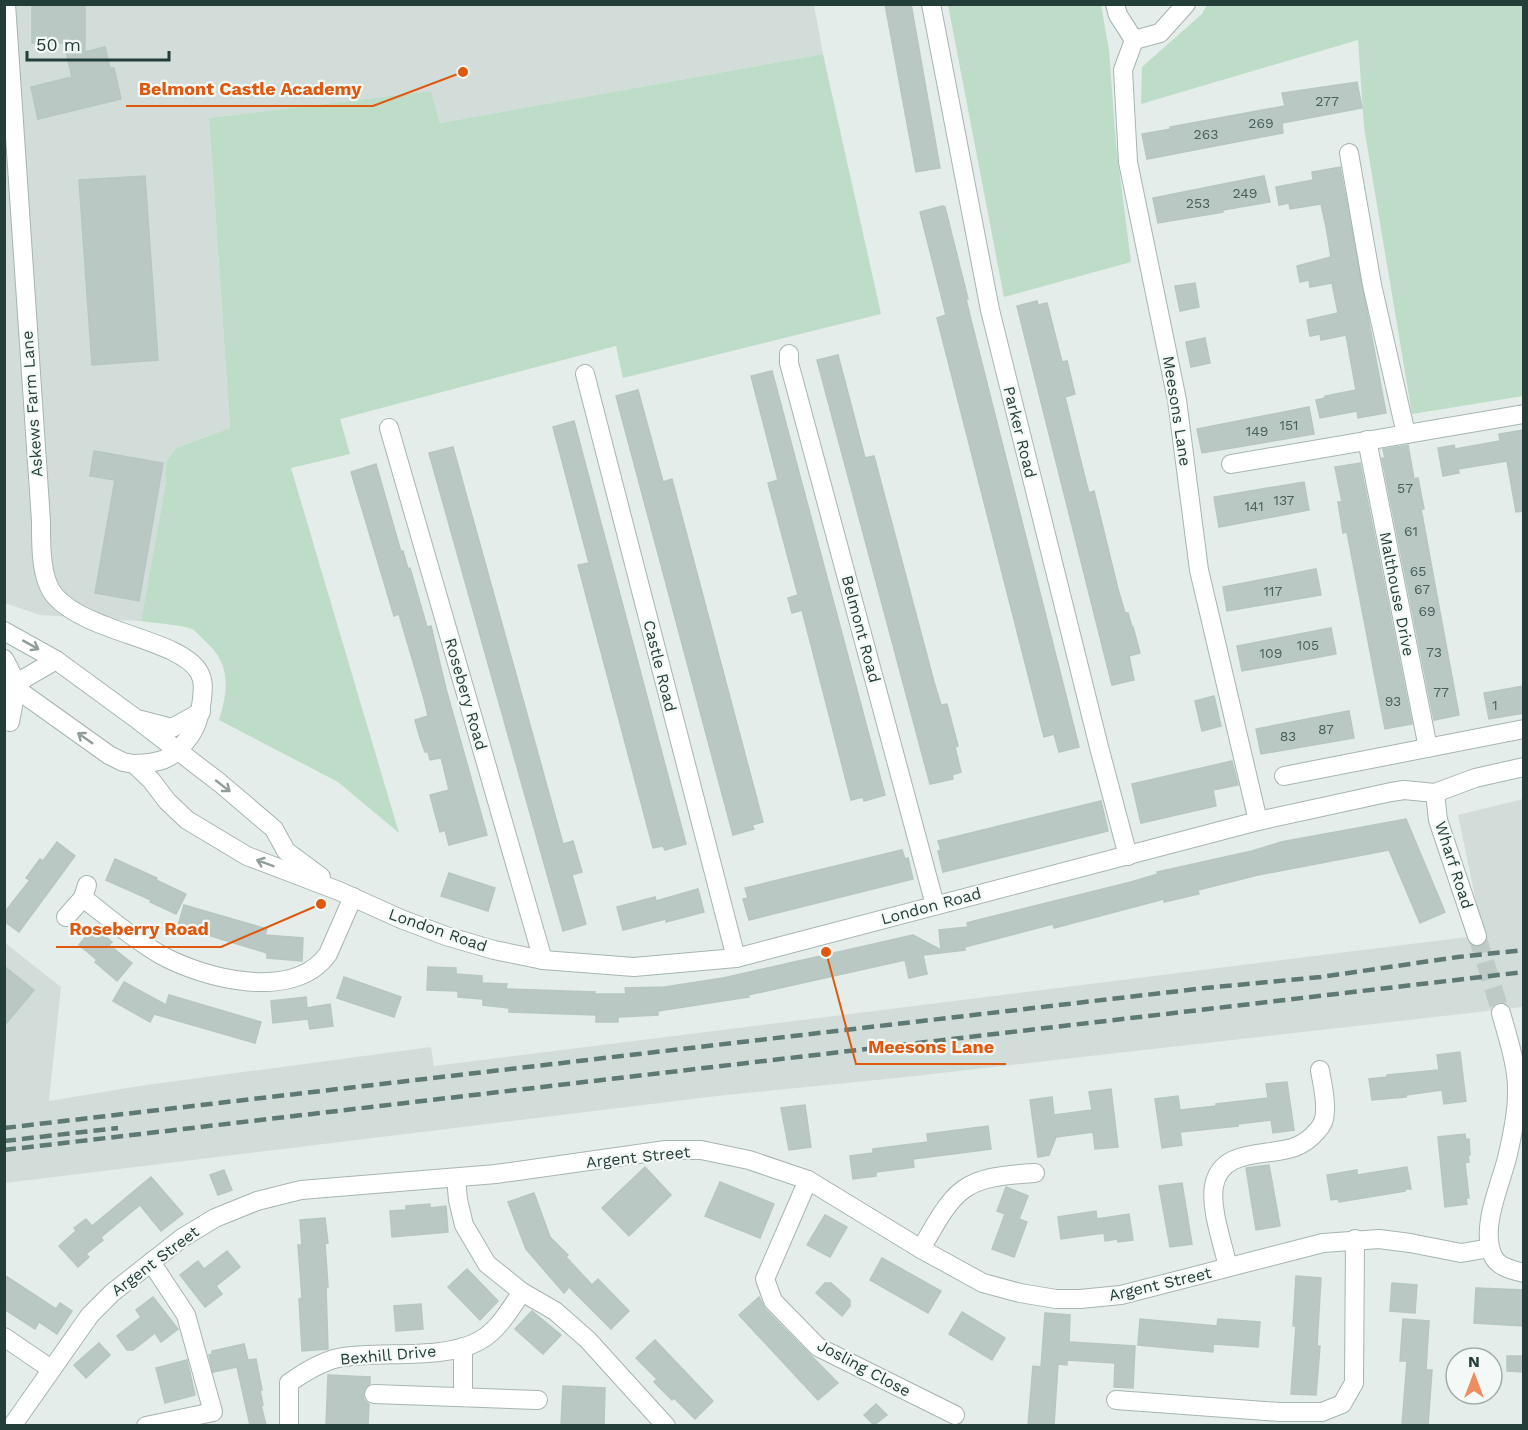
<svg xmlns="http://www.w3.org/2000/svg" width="1528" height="1430" viewBox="0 0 1528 1430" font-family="'Work Sans',sans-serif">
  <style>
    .built { fill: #d2ddd9 }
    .green { fill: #bdddc8 }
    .building { fill: #b9c8c3; stroke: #b6c6c1; stroke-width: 1.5 }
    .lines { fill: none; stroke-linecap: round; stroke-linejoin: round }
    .minor-tunnel { stroke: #bdcac6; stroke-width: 18; stroke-dasharray: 18 9; stroke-linecap: butt }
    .minor-casing { stroke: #a6b5b1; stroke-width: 20 }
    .minor { stroke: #fff; stroke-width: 18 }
    .rail { stroke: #5e7974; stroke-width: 4.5; stroke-dasharray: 12 6; stroke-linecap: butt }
    .oneway { stroke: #919e9c }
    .labels { text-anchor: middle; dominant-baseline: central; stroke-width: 4.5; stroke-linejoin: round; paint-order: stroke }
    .number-label { font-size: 14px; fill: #48605c }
    .street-label { font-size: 16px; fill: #233e39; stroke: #f4f9f7 }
    .leader { fill: none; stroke: #de580e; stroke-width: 2 }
    .callout-dot { fill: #de580e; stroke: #f4f9f7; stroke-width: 2 }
    .callout-label { font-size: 18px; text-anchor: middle; font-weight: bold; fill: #de580e; stroke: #f4f9f7; stroke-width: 4.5; stroke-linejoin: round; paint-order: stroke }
  </style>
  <rect width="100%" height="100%" fill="#e4ede9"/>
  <g class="built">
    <path d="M5 5H814L823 54 440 123 431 91 209 118 230 428 176 448 166 462V482L141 621 40 615 5 603Z"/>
    <path d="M1523 799V1007L906 1077 717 1096 5 1183 4 942 61 987 49 1101 139 1086 431 1047 434 1066 1483 935 1458 815Z"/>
  </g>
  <g class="green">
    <path d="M948 5H1101L1109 50 1116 144 1131 262 1004 297Z"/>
    <path d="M1207 5H1523V396L1412 414 1364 127 1358 40 1141 104 1142 67 1202 14Z"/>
    <path d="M823 54 881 314 623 378 616 346 340 419 350 454 291 468 399 833 338 782 219 720C229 688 231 663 203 639 200 636 196 631 192 629 183 625 153 623 141 621L166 482V462L176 448 230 428 209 118 431 91 440 123Z"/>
  </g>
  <g class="building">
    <path d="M32 4H85V52L105 47 110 68H114L121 99 38 119 31 87 72 77 64 43H32Z"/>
    <path d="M885 4H911L940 168 916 172Z"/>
    <path d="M1357 82 1362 108 1282 123 1283 133 1147 159 1142 134 1171 129 1170 127 1285 106 1282 93Z"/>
    <path d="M1340 167 1386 413 1358 418 1357 411 1320 418 1316 400 1325 398V396L1356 390 1346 335 1321 340 1320 334 1310 336 1307 320 1338 313 1332 283 1310 287 1309 280 1300 282 1297 266 1331 257 1326 227 1321 204 1290 209 1289 203 1279 205 1276 187 1313 180 1312 172Z"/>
    <path d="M145 176 158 360 92 365 79 180Z"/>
    <path d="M1264 176 1270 202 1223 210V212L1158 223 1153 198Z"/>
    <path d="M942 206 945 207 968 299H966L971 320 1079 747 1059 752 1054 734 1044 737 937 318 946 315 920 212Z"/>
    <path d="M1195 283 1199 307 1180 311 1175 286Z"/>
    <path d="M1037 301 1038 305 1047 303 1062 362 1067 361 1075 394 1065 397 1084 474 1089 493 1094 491 1118 589 1125 613H1128L1132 627H1133L1140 653 1129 656 1134 680 1112 685 1017 306Z"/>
    <path d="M1205 338 1210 363 1191 367 1186 342Z"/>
    <path d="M838 355 865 458 874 456 934 682 941 705 947 704 958 746 955 747 961 772 952 775 953 779 930 784 817 360Z"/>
    <path d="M772 371 885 795 864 801 863 797 851 800 802 610 792 613 788 598 798 595 768 483 778 480 751 376Z"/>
    <path d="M638 390 663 482 672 479 763 822 752 825 754 829 733 835 616 396Z"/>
    <path d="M1309 407 1314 434 1202 453 1197 429Z"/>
    <path d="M574 421 686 844 665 850 663 846 653 848 578 565 589 563 553 427Z"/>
    <path d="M1524 430V511L1516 512 1507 461 1458 469 1459 473 1443 476 1438 448 1454 445 1455 449 1500 441 1499 434Z"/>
    <path d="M1408 445 1414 479 1418 478 1424 509H1421L1459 715 1434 720 1382 458H1385L1383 449Z"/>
    <path d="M453 447 563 844 573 841 582 872 572 875 586 924 563 931 429 453Z"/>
    <path d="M94 451 163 463 139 601 95 593 115 480 90 476Z"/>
    <path d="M1360 463 1412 724 1385 729 1347 532 1343 533 1338 502H1342L1335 467Z"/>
    <path d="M376 464 401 552 403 551 408 569 410 568 427 627 431 626 446 689 487 835 449 845 445 830 440 832 430 795 449 790 442 761 441 758 430 760 428 752H425L420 738 415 720 428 716 424 699 399 614 394 616 351 472Z"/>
    <path d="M1304 482 1309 510 1219 527 1214 497Z"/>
    <path d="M1316 569 1321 595 1227 611 1223 587Z"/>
    <path d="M1331 628 1336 654 1242 671 1237 646Z"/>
    <path d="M1524 686V713L1489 719 1484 693Z"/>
    <path d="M1214 696 1221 726 1202 731 1195 701Z"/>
    <path d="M1349 711 1354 738 1261 754 1256 729Z"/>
    <path d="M1232 761 1238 785 1213 790 1216 806 1141 823 1132 784Z"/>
    <path d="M1101 801 1108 831 943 872 938 851 941 850 938 841Z"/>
    <path d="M1406 819 1445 912 1420 923 1389 850 1258 875 1198 890 1199 894 1164 902V899L1054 928 1053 924 965 947V950L923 955 927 974 909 978 905 960 748 995 749 997 658 1011V1015L618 1017V1022H596V1015L509 1012V1008L483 1005V999L458 997V991L427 990 428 967 456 968V974L482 976V983L507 984 506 989 595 992 594 994H626L625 988 665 987 723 978 913 935 941 950 939 930 968 927 967 923 974 921 1131 882 1158 874 1157 872 1252 851 1281 842Z"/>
    <path d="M57 842 75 856 19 932 4 921V913L30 880 26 878 40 859 43 861Z"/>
    <path d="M902 850 905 859 908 858 913 879 749 920 743 899 748 898 745 888Z"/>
    <path d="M115 859 157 878 156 880 186 894 176 914 150 902 151 900 106 880Z"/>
    <path d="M449 873 495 888 488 911 441 896Z"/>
    <path d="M698 889 704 912 666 922V919L623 930 617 907 655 897 656 901Z"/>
    <path d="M184 905 267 929 265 935 303 938 302 961 267 958V953L178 926Z"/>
    <path d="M94 927 112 942 109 945 132 963 117 981 95 962 97 960 79 945Z"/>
    <path d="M4 966 34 990 4 1026Z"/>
    <path d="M344 977 401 997 394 1017 337 998Z"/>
    <path d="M124 982 166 1005 169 995 261 1022 255 1043 154 1014 150 1022 113 1001Z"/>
    <path d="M306 997 307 1008 330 1004 333 1026 310 1029 308 1019 273 1023 271 1001Z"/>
    <path d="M1460 1052 1466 1101 1444 1104 1442 1090 1406 1095V1097L1372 1100 1369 1079 1387 1077V1075L1439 1070 1437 1055Z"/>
    <path d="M1287 1082 1294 1130 1273 1133 1271 1120 1238 1124V1126L1180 1132 1182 1145 1162 1148 1155 1099 1178 1096 1180 1110 1216 1106V1104L1268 1098 1266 1084Z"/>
    <path d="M1111 1089 1118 1147 1095 1149 1093 1132 1056 1137 1049 1155 1038 1157 1030 1100 1052 1097 1054 1115 1092 1110 1089 1092Z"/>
    <path d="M805 1105 811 1147 789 1150 781 1108Z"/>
    <path d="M988 1126 991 1149 913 1159 914 1167 876 1172V1176L853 1179 850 1156 873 1153V1149L928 1142 927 1134Z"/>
    <path d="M1465 1134 1466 1140 1469 1139 1470 1155H1468L1469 1162 1465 1163 1469 1198H1466L1467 1204 1445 1207 1438 1137Z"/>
    <path d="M1269 1165 1280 1226 1256 1230 1246 1168Z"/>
    <path d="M645 1167 671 1195 629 1236 602 1208Z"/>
    <path d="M1407 1167 1411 1189H1405V1191L1339 1202 1338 1199 1331 1200 1327 1175 1357 1170V1175Z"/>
    <path d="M224 1170 232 1190 218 1195 210 1175Z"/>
    <path d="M151 1177 183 1214 161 1231 140 1205 101 1237 103 1240 86 1254 89 1257 78 1267 59 1246 76 1231 74 1228 86 1219 92 1226Z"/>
    <path d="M720 1182 774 1204 760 1238 705 1216Z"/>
    <path d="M1182 1183 1192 1244 1170 1247 1159 1186Z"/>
    <path d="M1006 1187 1028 1196 1019 1219 1027 1222 1014 1257 992 1249 1005 1214 997 1211Z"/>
    <path d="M534 1193 550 1237 568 1255 566 1257 592 1285 598 1279 629 1311 611 1329 569 1287 564 1293 526 1249 508 1202Z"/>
    <path d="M430 1204V1208L446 1206 448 1232 392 1237 390 1211 406 1210V1206Z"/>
    <path d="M1096 1211 1097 1219 1129 1214 1133 1240 1118 1242 1117 1239 1105 1241 1104 1233 1061 1239 1058 1217Z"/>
    <path d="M825 1215 847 1227 830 1257 807 1245Z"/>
    <path d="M325 1218 328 1243 325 1244 328 1287H326L328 1349 302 1351 299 1299 302 1298 298 1245H302L300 1220Z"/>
    <path d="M227 1251 240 1267 216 1286 222 1294 205 1307 180 1275 198 1261 204 1269Z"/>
    <path d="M882 1258 941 1291 928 1313 870 1280Z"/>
    <path d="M467 1269 498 1301 480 1320 448 1287Z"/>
    <path d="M4 1275 56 1309 60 1303 72 1311 57 1334 39 1322 35 1329 4 1309Z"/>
    <path d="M1296 1276 1321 1278 1317 1346H1320L1316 1395 1291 1394 1296 1326H1293Z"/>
    <path d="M825 1283H831L850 1300V1306L842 1316 816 1293Z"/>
    <path d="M1392 1283 1417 1285 1415 1313 1390 1311Z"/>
    <path d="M1476 1288 1524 1290V1326L1474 1323Z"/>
    <path d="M153 1297 178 1329 161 1342 155 1333 133 1350H127L117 1336 141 1317 136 1310Z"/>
    <path d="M759 1297 765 1309 838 1383 818 1400 739 1315Z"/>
    <path d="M421 1304 423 1329 396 1331 394 1306Z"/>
    <path d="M532 1311 561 1335 543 1354 515 1329Z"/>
    <path d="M962 1312 1005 1338 992 1360 949 1334Z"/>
    <path d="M1045 1313 1070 1315 1069 1342 1135 1346 1133 1388 1114 1387 1115 1363 1067 1360V1365L1058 1364 1054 1425H1028L1033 1366 1041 1367Z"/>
    <path d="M1140 1319 1217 1326 1218 1319 1260 1322 1258 1347 1213 1344V1352L1138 1345Z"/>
    <path d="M1403 1319 1429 1321 1426 1370H1432L1428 1425H1402L1407 1361H1400Z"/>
    <path d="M655 1340 713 1401 695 1419 674 1398 672 1400 654 1382 657 1379 636 1358Z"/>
    <path d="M99 1343 110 1355 86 1378 74 1365Z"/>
    <path d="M244 1344 248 1360 256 1359 262 1390H260L263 1405H261L266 1425H250L237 1367 213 1372 209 1355 212 1354V1351Z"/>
    <path d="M1507 1356H1524V1372L1507 1371Z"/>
    <path d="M187 1360 195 1395 165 1403 156 1368Z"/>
    <path d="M328 1375 370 1377V1384L365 1388 363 1393 364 1400 369 1404 368 1425H326Z"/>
    <path d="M563 1386 605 1388 604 1425H561Z"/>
    <path d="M876 1404 887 1415 874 1425 864 1415Z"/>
  </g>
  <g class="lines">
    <path class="minor-tunnel" d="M1477 936 1501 1013"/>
    <g class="minor-casing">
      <g id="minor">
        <path d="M6 4 41 521C41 543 40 579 55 596 87 633 180 639 199 672 204 681 203 689 202 699 201 713 196 730 186 741 171 761 158 763 134 764"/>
        <path d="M931 4 990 310 1099 747 1128 856"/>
        <path d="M1115 4 1118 15 1134 40"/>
        <path d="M1134 40 1123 70 1128 162 1177 400 1199 570 1258 821"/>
        <path d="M1134 40 1160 33 1186 4"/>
        <path d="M1349 153 1372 285 1406 434"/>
        <path d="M789 354V363L935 905"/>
        <path d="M585 374 736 958"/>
        <path d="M389 428 543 960"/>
        <path d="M1367 440 1428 748"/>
        <path d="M1231 464 1524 414"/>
        <path d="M4 631 56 660 138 720 220 783 274 829 286 851 321 877"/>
        <path d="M4 659C20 685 15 694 10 722"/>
        <path d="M4 680 109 755 123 762 134 764 151 780 167 801 187 820 247 856 339 891 401 919 446 936 494 950 543 960 634 967 736 958 1258 821 1391 792 1404 790 1435 793 1475 778 1524 767"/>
        <path d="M7 689 16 687 25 678 56 660"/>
        <path d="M141 720 172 728 201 712"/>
        <path d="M1284 776 1524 729"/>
        <path d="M1435 793 1438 820 1477 936"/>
        <path d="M83 898C108 917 133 939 161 955 205 979 294 1002 328 954L353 897"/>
        <path d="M66 917 83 898 87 885"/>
        <path d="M1501 1013C1508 1039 1518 1067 1517 1094 1517 1115 1512 1137 1507 1158 1500 1186 1480 1228 1493 1256 1498 1267 1512 1270 1524 1273"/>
        <path d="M456 1178 458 1200 464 1225 487 1264 522 1292 555 1311 588 1340 666 1426"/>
        <path d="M808 1180 765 1279 773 1301 818 1347 955 1415"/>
        <path d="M921 1249C956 1187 962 1177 1035 1173"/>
        <path d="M1228 1267C1223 1244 1210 1209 1214 1186 1221 1147 1268 1157 1295 1147 1303 1144 1311 1138 1317 1131 1322 1126 1325 1119 1325 1111 1326 1098 1322 1083 1320 1070"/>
        <path d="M4 1337 51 1369"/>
        <path d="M463 1347V1397"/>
        <path d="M374 1394 538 1400"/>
        <path d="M1116 1400 1280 1412H1322L1342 1404 1354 1383 1355 1239"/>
        <path d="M12 1426 90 1315 112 1293 182 1238 215 1218 257 1201 301 1190 496 1174 666 1150H701L749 1160 808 1180 921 1249 983 1283 1020 1293 1056 1299H1080L1121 1295 1323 1243 1379 1239 1410 1243 1461 1253 1490 1248"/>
        <path d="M146 1426 213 1412 186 1315 151 1262"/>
        <path d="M289 1426V1383C303 1373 321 1362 338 1358 380 1350 442 1361 479 1341 498 1331 510 1309 522 1292"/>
      </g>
    </g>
    <use href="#minor" class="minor"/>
    <g class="rail">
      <path d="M4 1128 1205 988 1321 977 1458 957 1524 950"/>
      <path d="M4 1141 118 1128"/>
      <path d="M4 1150 1524 972"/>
    </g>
  </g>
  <defs><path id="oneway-shaft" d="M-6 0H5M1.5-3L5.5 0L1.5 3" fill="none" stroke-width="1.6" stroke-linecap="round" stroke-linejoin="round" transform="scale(1.5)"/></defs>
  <g class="oneway">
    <use href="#oneway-shaft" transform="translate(31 645) rotate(29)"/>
    <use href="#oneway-shaft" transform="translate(85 738) rotate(-145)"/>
    <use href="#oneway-shaft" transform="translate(223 786) rotate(38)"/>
    <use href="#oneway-shaft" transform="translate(265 863) rotate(-159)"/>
  </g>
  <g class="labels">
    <g class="number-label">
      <text x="1327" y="101">277</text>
      <text x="1261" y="123">269</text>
      <text x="1206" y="134">263</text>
      <text x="1245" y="193">249</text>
      <text x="1198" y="203">253</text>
      <text x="1289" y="425">151</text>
      <text x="1257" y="431">149</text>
      <text x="1405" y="488">57</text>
      <text x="1284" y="500">137</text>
      <text x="1254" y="506">141</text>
      <text x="1411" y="531">61</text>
      <text x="1418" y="571">65</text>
      <text x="1422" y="589">67</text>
      <text x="1273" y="591">117</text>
      <text x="1427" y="611">69</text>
      <text x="1308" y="645">105</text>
      <text x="1434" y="652">73</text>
      <text x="1271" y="653">109</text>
      <text x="1441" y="692">77</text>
      <text x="1393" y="701">93</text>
      <text x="1495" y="705">1</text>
      <text x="1326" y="729">87</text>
      <text x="1288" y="736">83</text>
    </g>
    <g class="street-label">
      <text transform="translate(32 404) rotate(-94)">Askews Farm Lane</text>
      <text transform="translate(1177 411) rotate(81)">Meesons Lane</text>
      <text transform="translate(1020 432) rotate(76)">Parker Road</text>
      <text transform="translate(1397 594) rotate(79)">Malthouse Drive</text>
      <text transform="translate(861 629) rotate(75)">Belmont Road</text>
      <text transform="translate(660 666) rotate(76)">Castle Road</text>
      <text transform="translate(466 694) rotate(74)">Rosebery Road</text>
      <text transform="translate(1454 865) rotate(72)">Wharf Road</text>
      <text transform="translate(931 906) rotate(-15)">London Road</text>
      <text transform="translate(438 930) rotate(19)">London Road</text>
      <text transform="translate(638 1157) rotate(-6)">Argent Street</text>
      <text transform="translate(155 1261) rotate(-37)">Argent Street</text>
      <text transform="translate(1160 1284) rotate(-13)">Argent Street</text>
      <text transform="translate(388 1355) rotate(-5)">Bexhill Drive</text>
      <text transform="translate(864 1368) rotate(28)">Josling Close</text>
    </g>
  </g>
  <path class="leader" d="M463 72L373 106H126M321 904L221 947H56M826 952L856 1064H1006"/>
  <g class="callout-dot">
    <circle cx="463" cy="72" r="6"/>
    <circle cx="321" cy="904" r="6"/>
    <circle cx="826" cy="952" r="6"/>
  </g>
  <g class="callout-label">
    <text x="250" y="95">Belmont Castle Academy</text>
    <text x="139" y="935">Roseberry Road</text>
    <text x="931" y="1053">Meesons Lane</text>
  </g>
  <rect width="1528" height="1430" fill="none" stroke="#233e39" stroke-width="12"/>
  <g transform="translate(1474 1376)"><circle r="28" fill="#f4f9f7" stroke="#a0aeab" stroke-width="1.5"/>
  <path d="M0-4.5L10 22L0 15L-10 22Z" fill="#ef8d60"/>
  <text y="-9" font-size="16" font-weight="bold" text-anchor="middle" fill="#233e39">N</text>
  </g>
  <path d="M27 51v9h142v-9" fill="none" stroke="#233e39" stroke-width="3"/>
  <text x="36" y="51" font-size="18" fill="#233e39" stroke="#f4f9f7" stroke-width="4.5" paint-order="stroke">50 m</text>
</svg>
